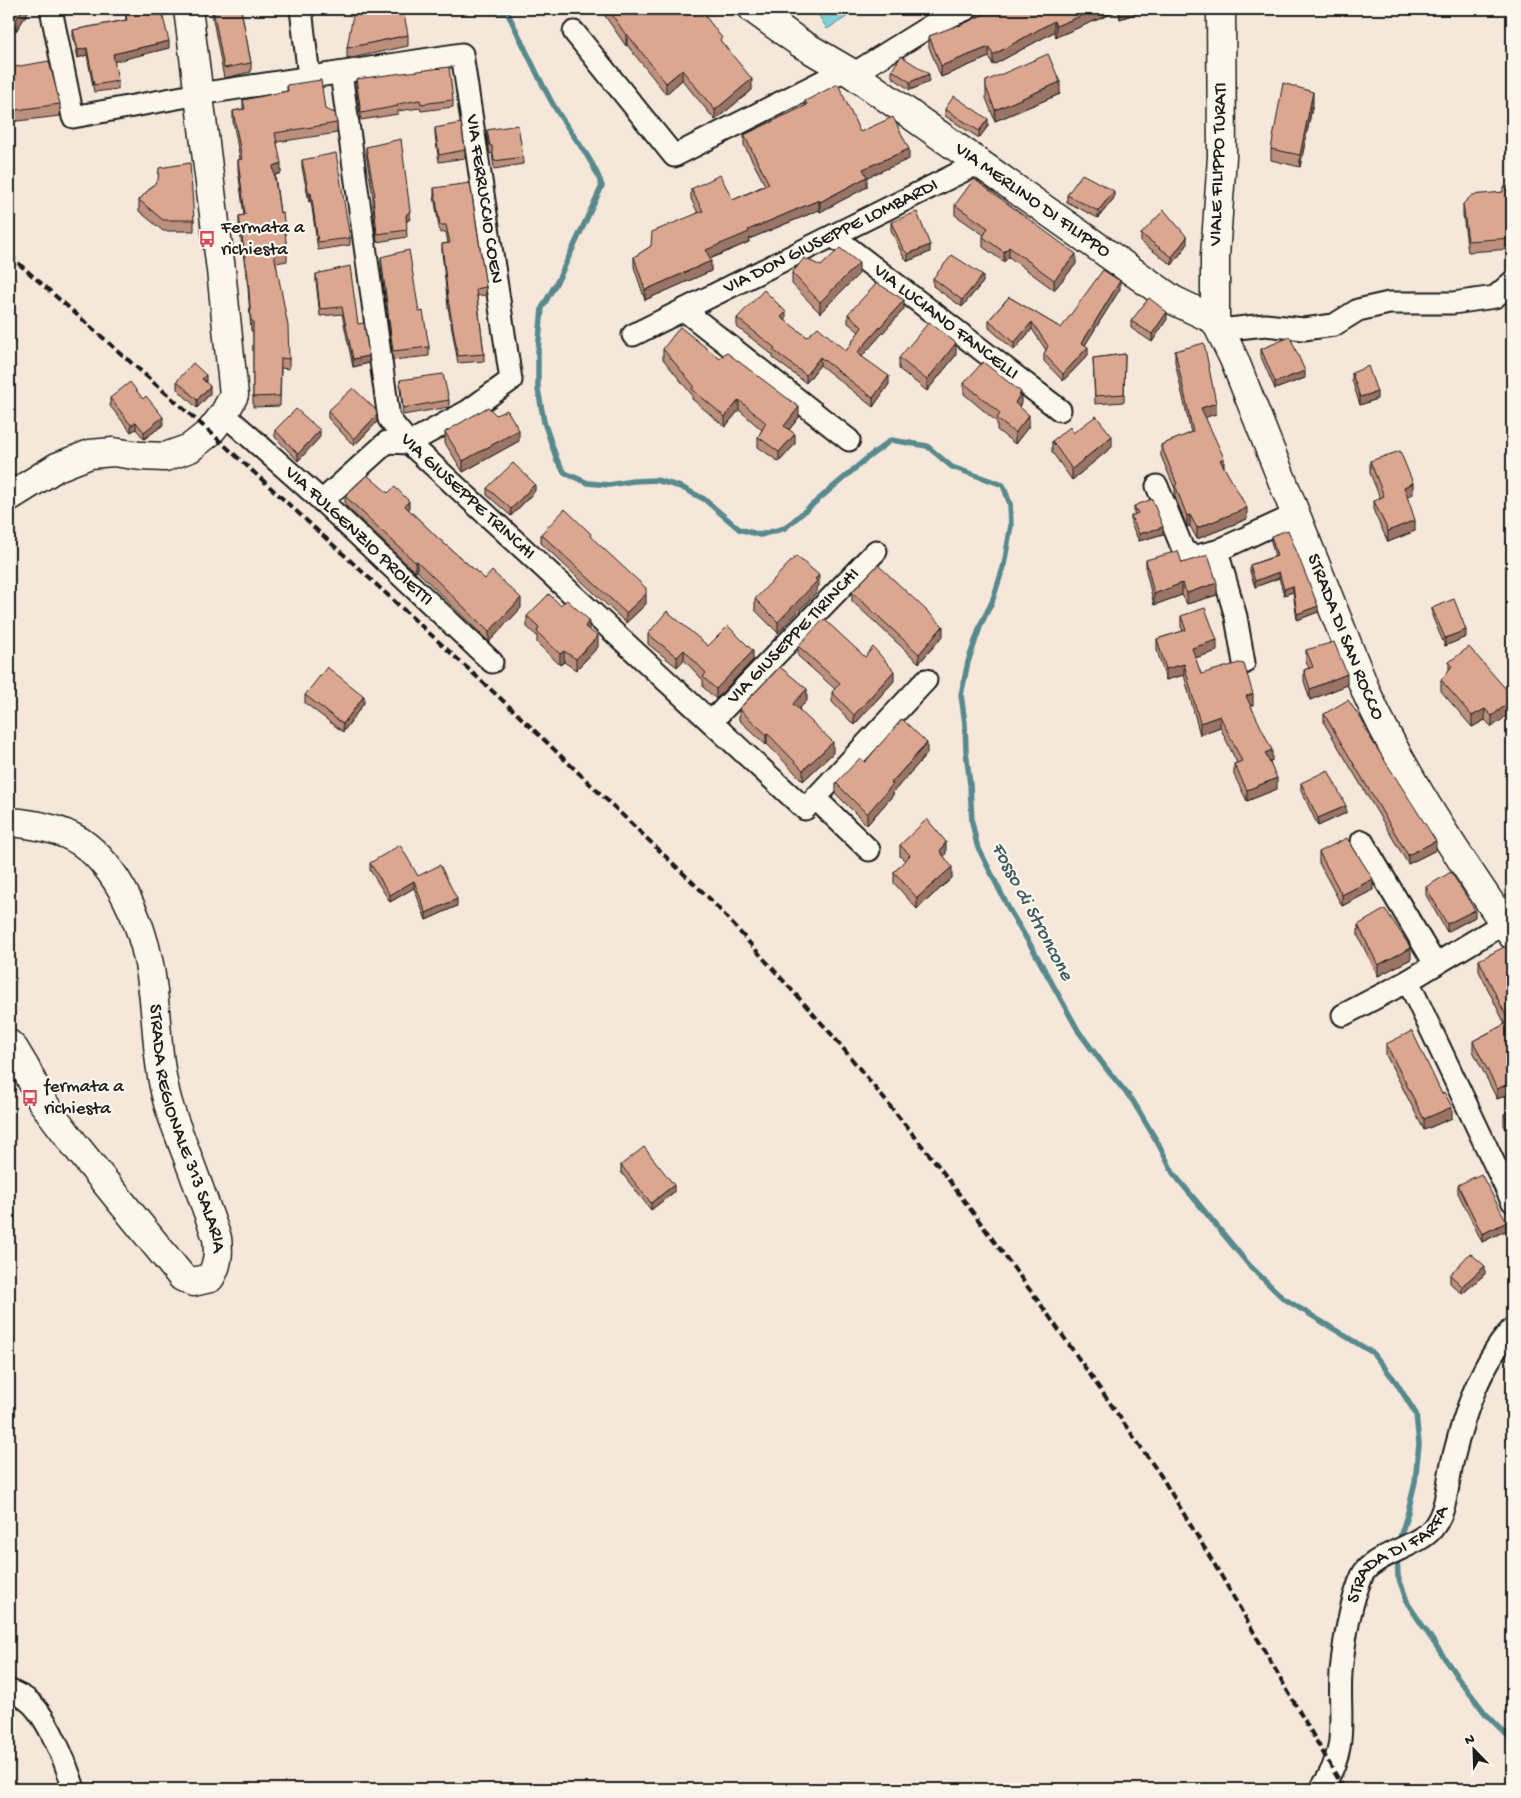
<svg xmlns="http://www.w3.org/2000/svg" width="1521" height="1798" viewBox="0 0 1521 1798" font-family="'Gochi Hand',sans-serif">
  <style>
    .water { fill: #80d1d8; stroke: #58898d }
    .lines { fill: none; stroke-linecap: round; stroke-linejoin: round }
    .stream { stroke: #58898d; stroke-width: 5.5 }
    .street-casing { stroke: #1c1c1c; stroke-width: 25 }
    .secondary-casing { stroke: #1c1c1c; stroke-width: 31 }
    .primary-casing { stroke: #1c1c1c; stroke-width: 31 }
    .street { stroke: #fbf7ec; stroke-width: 21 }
    .secondary { stroke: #fbf7ec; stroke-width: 28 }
    .primary { stroke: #fbf7ec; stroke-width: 28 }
    .rail { stroke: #1c1c1c; stroke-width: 4; stroke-dasharray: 8 4; stroke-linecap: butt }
    .wall { fill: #bd907d; stroke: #1c1c1c }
    .shaded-wall { fill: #9a7566; stroke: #1c1c1c }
    .building { fill: #dca791; stroke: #1c1c1c }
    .labels { text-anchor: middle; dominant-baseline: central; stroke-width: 4.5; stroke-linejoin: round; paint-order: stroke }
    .street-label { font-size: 19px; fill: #1c1c1c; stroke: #fbf7ec }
    .poi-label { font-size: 19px; fill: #1c1c1c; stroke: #fbf7ec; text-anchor: start }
    .water-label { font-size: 20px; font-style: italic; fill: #3f5b5e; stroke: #fbf7ec }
  </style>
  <rect width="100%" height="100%" fill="#f5e7da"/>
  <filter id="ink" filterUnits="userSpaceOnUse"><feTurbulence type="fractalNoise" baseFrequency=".02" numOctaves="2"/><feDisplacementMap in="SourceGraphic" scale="10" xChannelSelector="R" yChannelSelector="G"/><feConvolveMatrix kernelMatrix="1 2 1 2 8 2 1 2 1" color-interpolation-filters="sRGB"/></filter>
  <g filter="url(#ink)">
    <path class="water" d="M815 9H857L858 10 827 29Z"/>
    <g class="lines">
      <g class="stream">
        <path d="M473 9 507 12C523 43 537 76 554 106 570 134 592 156 602 186L559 278 542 308 538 351V389L544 422 557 460 565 473 588 483 609 485 633 481 656 480 681 487 704 499 739 529 760 535 785 528 866 459 891 440 927 446 952 467 1003 485 1010 504 1011 525 1004 565 992 602 981 624 968 662 961 695 965 723 966 751 970 785 972 822 977 845 1010 911 1034 951 1079 1032 1109 1072 1133 1101 1159 1145 1173 1173 1249 1265 1283 1298 1373 1353 1396 1382 1416 1414 1419 1444 1415 1482 1408 1512 1398 1544"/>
        <path d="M1397 1555 1398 1576 1408 1604 1456 1675 1485 1713 1512 1740"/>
      </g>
      <g class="street-casing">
        <g id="street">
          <path id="s1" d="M51 9 73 117 199 94 462 54 511 380 468 411 409 443 387 442 322 501"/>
          <path d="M301 9 309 77"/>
          <path d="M574 32 674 156 845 70"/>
          <path id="s2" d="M341 73 389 419 409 443 805 809 926 680"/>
          <path d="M853 74 935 23 967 9"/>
          <path id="s3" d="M833 236 1060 410"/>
          <path d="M684 310 849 440"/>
          <path d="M1220 330 1265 325 1304 329 1334 325 1358 310 1389 303H1453L1495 297 1512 282"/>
          <path id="s4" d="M633 335 979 163"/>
          <path id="s5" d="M224 414 322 501 492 662"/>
          <path d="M1157 486 1184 552 1197 556 1217 551 1297 514"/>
          <path d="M1217 551 1236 617 1244 663"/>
          <path id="s6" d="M711 722 876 551"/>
          <path d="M815 798 869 850"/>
          <path d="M1362 841 1435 964"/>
          <path d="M1408 981 1512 1201"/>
          <path d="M1343 1015 1408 981 1504 923"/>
          <path d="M9 1690C14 1693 21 1695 26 1699 47 1713 67 1766 74 1789"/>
          <path id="s7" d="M1321 1789C1350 1747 1338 1718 1341 1672 1344 1642 1350 1604 1362 1576 1370 1555 1419 1547 1433 1528 1448 1509 1447 1482 1453 1459 1464 1414 1480 1364 1512 1329"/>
        </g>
      </g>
      <g class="secondary-casing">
        <g id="secondary">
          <path id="s8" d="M753 9 800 43 853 74 1173 300 1215 320"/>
          <path id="s9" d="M1221 9 1222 157 1215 256V320L1234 359 1367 694C1406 780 1459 857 1512 935"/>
        </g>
      </g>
      <g class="primary-casing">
        <g id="primary">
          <path d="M9 497 57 467 90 454 113 452 141 456 165 457 190 448 210 432 224 414 234 395 221 270 188 9"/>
          <path id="s10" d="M9 822C33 824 60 828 81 842 118 868 141 921 149 964 158 1010 155 1058 168 1103 172 1117 178 1131 183 1145 195 1176 206 1207 217 1238 219 1253 218 1265 210 1278L193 1282 182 1277 75 1145 41 1100 26 1069 14 1049 9 1044"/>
        </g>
      </g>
      <use href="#street" class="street"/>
      <use href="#secondary" class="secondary"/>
      <use href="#primary" class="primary"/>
      <path class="rail" d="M9 255 210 432 512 709 711 900 833 1036 937 1164 1044 1309 1161 1476 1222 1577 1344 1789"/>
    </g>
    <g class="wall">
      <path d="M9 9H28V12L16 31 9 27Z"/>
      <path d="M211 9H241L251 63V72L224 78Z"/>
      <path d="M605 9H700L752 90 715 120 682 80 666 94 627 45 626 46 605 16Z"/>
      <path d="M995 9H1149L1120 19 1118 11 1056 37 1054 32 993 65 989 57 941 77 929 47V36L959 26Z"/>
      <path d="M125 11 169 48 114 61 118 81V89L94 92 87 55 78 58 73 37V30L126 20Z"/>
      <path d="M408 35V46L347 59V48Z"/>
      <path d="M9 68 60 104V116L9 122Z"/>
      <path d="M892 70 929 82 910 90 892 77Z"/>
      <path d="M356 79 453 100V107L421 111 420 108 398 111V114L361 120 356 87Z"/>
      <path d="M986 81 1060 94 995 121 986 98Z"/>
      <path d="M287 85 325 109 337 123V133L277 142 281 173 275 175 280 213 287 251V261L276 263 289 359V369L281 368 280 406 253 407V331H251L248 287 239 226V216L244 215 238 170V160L240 159 233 121V111L243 109V100L287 91Z"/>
      <path d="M805 101 860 132 909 159 866 177 867 187 820 212 819 210 749 239V242L710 259 711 271 645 300 634 267V257L651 246 698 213 691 199V189L733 200 765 185 744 145V135L805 106Z"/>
      <path d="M1313 103 1300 167 1271 160V149Z"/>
      <path d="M945 109 988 126 979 138 945 116Z"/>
      <path d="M435 128 465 150V158L439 162 435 135Z"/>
      <path d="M487 130 523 157V164L494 169 492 153 490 154 487 137Z"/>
      <path d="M366 147 410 219 406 222 407 237 377 242 373 204V197L366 154Z"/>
      <path d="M302 160 350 238V245L318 250 311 201 309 202 302 167Z"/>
      <path d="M158 180 194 220V231H163L139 211V200Z"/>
      <path d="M1512 187V249L1468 252 1463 215V204L1503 192Z"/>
      <path d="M434 188 486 287V295L477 296 484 354V361L458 363 448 307 442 252V244L448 243 446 232 440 233 434 196Z"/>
      <path d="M1067 195 1114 198 1098 218 1067 202Z"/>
      <path d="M955 205 1076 264 1054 290 1009 257 1004 262 983 247V237L984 235 955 215Z"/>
      <path d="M891 222 930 252 908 261 903 256 891 230Z"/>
      <path d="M1141 234 1187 245 1172 265 1141 242Z"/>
      <path d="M381 257 419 312 429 347V356L393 360 381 266Z"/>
      <path d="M821 266 859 274 820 313 792 284V273Z"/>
      <path d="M316 274 358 324 369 363 353 367 342 314 320 316 316 281Z"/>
      <path d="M933 278 983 282 962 307 933 286Z"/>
      <path d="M1120 289 1085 345 1088 355 1063 381 1044 361V354L1046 350 1032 329 1014 350 989 328V320L1009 297 1061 328Z"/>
      <path d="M904 309 862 356 889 384 873 407 820 365 806 383 773 358V355L737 327V318L786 320 785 321 807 337 846 351 859 332 848 323V314Z"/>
      <path d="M1167 319 1152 342 1131 328V321Z"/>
      <path d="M663 349 720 359 799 417 789 430 795 444 779 462 758 447V437L762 430 739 410 725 427 692 399V395L663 359Z"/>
      <path d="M1261 349 1305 378 1275 389 1261 357Z"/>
      <path d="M1175 351 1216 414 1205 417 1224 467 1247 519 1197 539 1190 526 1187 527 1175 497V489L1161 456V445L1191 433 1175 362Z"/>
      <path d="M1125 354 1124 402 1095 404 1093 358Z"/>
      <path d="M956 355 927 391 899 369V358Z"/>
      <path d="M1352 373 1377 399 1360 405 1352 380Z"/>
      <path d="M400 380 449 400V407L403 415 400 388Z"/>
      <path d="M177 381 210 394 197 408 177 389Z"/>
      <path d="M964 383 1021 403 1019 407 1029 426 1015 444 997 430V422L964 394Z"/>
      <path d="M110 398 163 425 144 439 136 429 131 432 110 406Z"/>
      <path d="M328 411 377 422 354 446 328 418Z"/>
      <path d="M275 430 320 437 298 461 275 437Z"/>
      <path d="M445 432 519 441 463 472 445 443Z"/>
      <path d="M1073 433 1112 447 1072 480 1052 452V441Z"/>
      <path d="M1370 461 1413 494 1407 496 1415 531 1388 542 1374 512V501L1380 498 1370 473Z"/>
      <path d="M487 488 535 491 511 516 487 495Z"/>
      <path d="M388 493 409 510 439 539 485 579 521 608 489 642 417 571 415 572 345 505V496Z"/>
      <path d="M1134 506 1163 534 1139 541 1131 524V516L1135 515 1134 513Z"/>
      <path d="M541 534 591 538 646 604 626 623 541 543Z"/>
      <path d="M1271 536 1318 612 1297 620 1293 592 1284 595 1279 578 1255 587 1250 572V565L1275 556 1271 542Z"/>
      <path d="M1146 560 1182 563 1217 595 1187 604 1182 595 1154 605 1146 571Z"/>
      <path d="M819 586 817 588V592L778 633 755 610V599Z"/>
      <path d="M852 592 943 636 919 663 852 601Z"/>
      <path d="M560 605 589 630 598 647 576 670 564 662 560 665 537 643V636L527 627V616Z"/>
      <path d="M1432 608 1466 637 1445 646 1432 616Z"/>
      <path d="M1181 616 1217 651 1195 658 1201 674 1253 705 1251 706 1272 761 1270 762 1277 789 1247 801 1234 775V764L1237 763 1220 727 1200 735 1184 675 1166 680 1157 650V639L1183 631 1181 627Z"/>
      <path d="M648 634 708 646 753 660 716 699 703 687V680L684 660 677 667 648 644Z"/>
      <path d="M798 646 865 657 894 681 854 725 832 702V692L835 689 798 656Z"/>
      <path d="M1306 650 1347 685 1310 700 1304 681V670L1309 668 1306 662Z"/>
      <path d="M1449 662 1512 696 1492 727 1485 720 1472 727 1441 691V680L1449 670Z"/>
      <path d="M305 695 364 703 343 732 305 703Z"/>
      <path d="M807 701 799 709 833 753 803 781 767 744 766 745 739 720V709Z"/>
      <path d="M1324 714 1436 850 1408 864 1324 723Z"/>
      <path d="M927 754 893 792V795L867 825 836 794V783L865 762Z"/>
      <path d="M1301 783 1346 813 1318 826 1301 790Z"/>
      <path d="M900 845 946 853 944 856 952 878 917 909 894 883V872L905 861 900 856Z"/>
      <path d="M1319 852 1373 890 1342 906 1319 863Z"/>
      <path d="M370 863 418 876 457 906 426 920 414 888 390 902 370 870Z"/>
      <path d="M1426 887 1475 917 1447 932 1426 895Z"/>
      <path d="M1358 925 1411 959 1378 976 1358 936Z"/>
      <path d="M1512 959V1093L1497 1099 1473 1051V1041L1505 1024 1479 971V960Z"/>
      <path d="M1386 1044 1442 1094 1452 1118 1424 1130 1386 1055Z"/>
      <path d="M1512 1111V1140L1504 1125V1114Z"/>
      <path d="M621 1165 674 1192 651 1210 621 1172Z"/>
      <path d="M1458 1185 1507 1230 1482 1242 1458 1193Z"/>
      <path d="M1485 1274 1462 1294 1450 1283V1275Z"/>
    </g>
    <g class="shaded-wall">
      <path d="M23 9H28V12L16 31V20Z"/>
      <path d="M1098 9H1118V11L1056 37V26Z"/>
      <path d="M1120 9H1149L1120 19Z"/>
      <path d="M1054 21V32L993 65V55Z"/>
      <path d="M627 34V45L626 46V35Z"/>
      <path d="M169 41V48L113 62V54Z"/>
      <path d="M989 47V57L941 77V66Z"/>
      <path d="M87 48V55L78 58V50Z"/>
      <path d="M682 70V80L666 94V83Z"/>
      <path d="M929 74V82L910 90V82Z"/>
      <path d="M752 79V90L715 120V110Z"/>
      <path d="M1060 82V94L995 121V110Z"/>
      <path d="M1313 92V103L1300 167V155Z"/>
      <path d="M988 119V126L979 138V131Z"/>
      <path d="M909 149V159L863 179V169Z"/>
      <path d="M281 163V173L273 176V166Z"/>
      <path d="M867 177V187L820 212V202Z"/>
      <path d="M1114 191V198L1098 218V211Z"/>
      <path d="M311 193V201L309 202V194Z"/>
      <path d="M819 200V210L749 239V242L706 260V250L748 230Z"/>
      <path d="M410 211V219L406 222V215Z"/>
      <path d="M1187 237V245L1172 265V257Z"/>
      <path d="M930 245V252L908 261V254Z"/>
      <path d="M1009 247V257L1004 262V252Z"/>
      <path d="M1076 254V264L1054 290V280Z"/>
      <path d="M711 261V271L645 300V290Z"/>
      <path d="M859 263V274L820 313V302Z"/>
      <path d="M983 275V282L962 307V300Z"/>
      <path d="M1120 281V289L1082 350V343Z"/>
      <path d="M904 300V309L857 362V353Z"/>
      <path d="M786 312V320L781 326V317Z"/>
      <path d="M1167 312V319L1152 342V334Z"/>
      <path d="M1032 322V329L1014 350V343Z"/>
      <path d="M956 343V355L927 391V380Z"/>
      <path d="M1088 347V355L1063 381V374Z"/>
      <path d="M369 356V363L353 367V359Z"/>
      <path d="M820 357V365L806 383V375Z"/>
      <path d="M1305 371V378L1275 389V382Z"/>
      <path d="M206 375V382L202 379Z"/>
      <path d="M889 376V384L873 407V398Z"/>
      <path d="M210 386V394L197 408V400Z"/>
      <path d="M1021 392V403L1015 414V403Z"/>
      <path d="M1377 392V399L1360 405V397Z"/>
      <path d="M739 400V410L725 427V417Z"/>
      <path d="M1216 403V414L1201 419V408Z"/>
      <path d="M799 407V417L784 436V426Z"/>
      <path d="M377 415V422L354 446V439Z"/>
      <path d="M1029 415V426L1015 444V433Z"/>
      <path d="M163 417V425L144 439V432Z"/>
      <path d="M136 422V429L131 432V425Z"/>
      <path d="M320 430V437L298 461V454Z"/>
      <path d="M519 430V441L463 472V461Z"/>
      <path d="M795 434V444L779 462V452Z"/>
      <path d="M1112 436V447L1072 480V469Z"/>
      <path d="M1224 458V469L1220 460Z"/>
      <path d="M1413 483V494L1404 498V487Z"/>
      <path d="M535 484V491L511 516V509Z"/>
      <path d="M409 501V511L405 506Z"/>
      <path d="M1247 508V519L1197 539V528Z"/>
      <path d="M1190 515V526L1187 527V516Z"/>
      <path d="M1415 520V531L1388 542V531Z"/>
      <path d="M1163 527V534L1139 541V534Z"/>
      <path d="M417 561V571L415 572V562Z"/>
      <path d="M1279 572V578L1255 587V581Z"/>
      <path d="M819 575V586L817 588V592L778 633V622Z"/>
      <path d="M1182 583V595L1154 605V594Z"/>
      <path d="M1217 583V595L1187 604V593Z"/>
      <path d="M1293 586V592L1284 595V589Z"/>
      <path d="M646 594V604L626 623V613Z"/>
      <path d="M521 598V608L489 642V632Z"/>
      <path d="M1318 606V612L1297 620V614Z"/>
      <path d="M589 620V631L585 627Z"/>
      <path d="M943 626V636L919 663V654Z"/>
      <path d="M1466 630V637L1445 646V638Z"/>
      <path d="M598 636V647L576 670V659Z"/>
      <path d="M1217 640V651L1192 659V648Z"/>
      <path d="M684 650V660L677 667V657Z"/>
      <path d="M564 651V662L560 665V654Z"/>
      <path d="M753 651V660L716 699V689Z"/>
      <path d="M1184 664V675L1166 680V669Z"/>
      <path d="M894 671V681L854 725V715Z"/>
      <path d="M1347 674V685L1310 700V689Z"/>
      <path d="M807 689V701L793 715V704Z"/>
      <path d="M1253 694V705L1246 707V696Z"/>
      <path d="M364 696V703L343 732V724Z"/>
      <path d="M1512 700V712L1492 727V716Z"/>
      <path d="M1485 709V720L1472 727V716Z"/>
      <path d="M1220 716V727L1200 735V723Z"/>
      <path d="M767 733V744L766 745V734Z"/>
      <path d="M833 742V753L803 781V770Z"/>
      <path d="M927 743V754L893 792V795L867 825V814L891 783Z"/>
      <path d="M1272 750V761L1265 764V753Z"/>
      <path d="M1277 778V789L1247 801V790Z"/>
      <path d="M1346 806V813L1318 826V818Z"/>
      <path d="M1436 841V850L1408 864V855Z"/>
      <path d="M946 842V853L940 862V851Z"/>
      <path d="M952 867V878L917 909V898Z"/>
      <path d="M1373 879V890L1342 906V895Z"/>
      <path d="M414 881V888L390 902V895Z"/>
      <path d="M457 899V906L426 920V913Z"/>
      <path d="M1475 910V917L1447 932V924Z"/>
      <path d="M1411 948V959L1378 976V965Z"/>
      <path d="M1512 1082V1093L1497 1099V1089Z"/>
      <path d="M1452 1107V1118L1424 1130V1119Z"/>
      <path d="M674 1185V1192L651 1210V1203Z"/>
      <path d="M1507 1222V1230L1482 1242V1234Z"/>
      <path d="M1485 1266V1274L1462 1294V1286Z"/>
    </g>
    <g class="building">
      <path d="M9 9H23L16 20 9 16Z"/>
      <path d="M135 9H161L169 41 113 54 118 81 94 85 87 48 78 50 73 30 127 20 125 11Z"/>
      <path d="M213 9H241L251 63 224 68Z"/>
      <path d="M354 9H403L408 35 347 48Z"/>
      <path d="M608 9H700L722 38 720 40 752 79 715 110 682 70 666 83 627 34 626 35Z"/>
      <path d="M995 9H1098L1056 26 1054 21 993 55 989 47 941 66 929 36 959 25V26Z"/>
      <path d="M1048 54 1060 82 995 110 986 87V81Z"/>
      <path d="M901 56 929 74 910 82 892 70Z"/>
      <path d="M49 61 60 104 9 111V68Z"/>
      <path d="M449 67 453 100 421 104 420 100 398 104V106L361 113 356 79Z"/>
      <path d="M321 80 325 109 335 113 337 123 275 133 281 163 273 166 280 213 283 212 287 251 274 253 288 326 289 359 281 358 280 396 253 397V321H251L248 277 239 216 245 215 238 160 242 159 233 111 245 109 243 100 288 91 287 85Z"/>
      <path d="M1283 83 1313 92 1300 155 1271 149Z"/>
      <path d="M838 84 860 132 893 117 909 149 863 169 867 177 820 202 819 200 748 230 749 232 706 250 711 261 645 290 634 257 651 246 652 232 703 211 691 189 720 175 733 200 769 184 744 135 807 105 805 101Z"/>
      <path d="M954 96 988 119 979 131 945 109Z"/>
      <path d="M461 123 465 150 439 155 435 128Z"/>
      <path d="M518 125 523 157 494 161 492 146H490L487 130Z"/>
      <path d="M401 139 410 211 406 215 407 230 377 234 373 197 375 196 366 147Z"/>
      <path d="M336 153 350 238 318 242 311 193 309 194 302 160Z"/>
      <path d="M190 163 194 220H163L139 200 158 180 159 168Z"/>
      <path d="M1082 174 1114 191 1098 211 1067 195Z"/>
      <path d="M974 179 1076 254 1054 280 1009 247 1004 252 983 237 988 228 955 205Z"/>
      <path d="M470 183 486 287 476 289 484 354 458 356 448 299 442 244 450 243 446 225H440L434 188Z"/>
      <path d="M1503 187H1512V238L1468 241 1463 204 1472 195 1503 192Z"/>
      <path d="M1164 210 1187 237 1172 257 1141 234Z"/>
      <path d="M917 212 930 245 908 254 903 249 891 222Z"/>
      <path d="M840 248 859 263 820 302 792 273 804 258 821 266Z"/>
      <path d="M409 250 419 312 423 311 429 347 393 351 381 257Z"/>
      <path d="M952 255 983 275 962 300 933 278Z"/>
      <path d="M350 266 358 324 364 323 369 356 353 359 342 307 320 309 316 274Z"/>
      <path d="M1103 270 1120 281 1082 343 1088 347 1063 374 1044 354 1048 346 1032 322 1014 343 989 320 1009 297 1061 328Z"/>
      <path d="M877 283 904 300 857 353 889 376 873 398 820 357 806 375 773 350 775 348 737 318 764 290 786 312 781 317 807 337 818 327 846 351 862 327 848 314Z"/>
      <path d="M1149 298 1167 312 1152 334 1131 321Z"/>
      <path d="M929 322 956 343 927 380 899 358Z"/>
      <path d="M680 327 720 359 726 352 799 407 784 426 795 434 779 452 758 437 766 423 739 400 725 417 692 389 694 386 663 349Z"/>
      <path d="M1290 337 1305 371 1275 382 1261 349Z"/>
      <path d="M1204 343 1216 403 1201 408 1224 458 1220 460 1247 508 1197 528 1190 515 1187 516 1175 485 1177 484 1161 445 1193 432 1175 351Z"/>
      <path d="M1125 354 1124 394 1095 396 1093 358Z"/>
      <path d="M983 362 1021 392 1015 403 1029 415 1015 433 997 419 1000 413 964 383Z"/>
      <path d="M193 363 206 375 202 379 210 386 197 400 177 381Z"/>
      <path d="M1368 366 1377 392 1360 397 1352 373Z"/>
      <path d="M443 374 449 400 403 408 400 380Z"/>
      <path d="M130 382 143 399 146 396 163 417 144 432 136 422 131 425 110 398Z"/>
      <path d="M353 388 376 410 377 415 354 439 328 411Z"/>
      <path d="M488 407 496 415 507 410 519 430 463 461 445 432Z"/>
      <path d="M296 409 320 430 298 454 275 430Z"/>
      <path d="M1096 416 1112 436 1072 469 1052 441 1070 427 1073 433Z"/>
      <path d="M1400 451 1413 483 1404 487 1415 520 1388 531 1374 501 1384 496 1370 461Z"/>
      <path d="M513 463 535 484 511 509 487 488Z"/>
      <path d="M367 475 388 493 395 487 409 501 405 506 439 539 485 579 492 571 521 598 489 632 417 561 415 562 345 496Z"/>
      <path d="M1152 499 1163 527 1139 534 1131 516 1138 513 1134 506Z"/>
      <path d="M565 509 591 534 590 536 646 588V594L626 613 541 534Z"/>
      <path d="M1288 530 1318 606 1297 614 1293 586 1284 589 1279 572 1255 581 1250 565 1277 556 1271 536Z"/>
      <path d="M1178 551 1182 563 1208 555 1217 583 1187 593 1182 583 1154 594 1146 560Z"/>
      <path d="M796 556 819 575 815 579 817 581 778 622 755 599Z"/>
      <path d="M878 565 943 626 919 654 852 592Z"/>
      <path d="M549 594 560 605 567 600 589 620 585 627 598 636 576 659 564 651 560 654 537 632 539 627 527 616Z"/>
      <path d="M1454 599 1466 630 1445 638 1432 608Z"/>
      <path d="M1205 608 1217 640 1192 648 1201 674 1239 663 1244 664 1253 694 1246 696 1272 750 1265 753 1277 778 1247 790 1234 764 1242 761 1220 716 1200 723 1184 664 1166 669 1157 639 1186 630 1181 616Z"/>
      <path d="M667 611 708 646 728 626 753 651 716 689 703 677 706 673 684 650 677 657 648 634Z"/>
      <path d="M824 619 865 657 873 647 894 671 854 715 832 692 840 683 798 646Z"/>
      <path d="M1334 642 1347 674 1310 689 1304 670 1313 667 1306 650Z"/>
      <path d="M1469 647 1512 696V700L1492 716 1485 709 1472 716 1441 680 1452 666 1449 662Z"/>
      <path d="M327 667 364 696 343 724 305 695Z"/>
      <path d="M780 667 807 689 793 704 833 742 803 770 767 733 766 734 739 709Z"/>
      <path d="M1348 700 1366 726 1364 728 1436 841 1408 855 1324 714Z"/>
      <path d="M902 719 927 743 891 783 893 784 867 814 836 783 860 758 865 762Z"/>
      <path d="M1328 770 1346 806 1318 818 1301 783Z"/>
      <path d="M927 819 946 842 940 851 952 867 917 898 894 872 910 855 900 845Z"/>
      <path d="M1347 838 1373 879 1342 895 1319 852Z"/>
      <path d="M400 845 418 876 440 865 457 899 426 913 414 881 390 895 370 863Z"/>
      <path d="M1451 872 1475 910 1447 924 1426 887Z"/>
      <path d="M1385 909 1411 948 1378 965 1358 925Z"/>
      <path d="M1506 946 1512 959V1082L1497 1089 1473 1041 1509 1022 1479 960Z"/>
      <path d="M1412 1031 1442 1094 1444 1092 1452 1107 1424 1119 1386 1044Z"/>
      <path d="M1512 1111V1129L1504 1114Z"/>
      <path d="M644 1147 674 1185 651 1203 621 1165Z"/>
      <path d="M1481 1174 1507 1222 1482 1234 1458 1185Z"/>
      <path d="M1470 1253 1485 1266 1462 1286 1450 1275Z"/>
    </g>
  </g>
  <defs>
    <g id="bus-bare" transform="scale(1.35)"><path d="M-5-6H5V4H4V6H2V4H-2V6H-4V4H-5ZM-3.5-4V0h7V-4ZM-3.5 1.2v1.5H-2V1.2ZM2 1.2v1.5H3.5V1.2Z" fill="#d1495b" stroke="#fbf7ec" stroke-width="2.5" paint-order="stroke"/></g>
  </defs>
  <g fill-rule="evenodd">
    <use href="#bus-bare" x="207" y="239"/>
    <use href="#bus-bare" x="30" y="1098"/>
  </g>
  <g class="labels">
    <g class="street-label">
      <text transform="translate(1219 164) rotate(-88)">VIALE FILIPPO TURATI</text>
      <text stroke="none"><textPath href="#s1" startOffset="651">VIA FERRUCCIO COEN</textPath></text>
      <text stroke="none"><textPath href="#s8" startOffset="339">VIA MERLINO DI FILIPPO</textPath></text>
      <text stroke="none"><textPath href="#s4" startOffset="221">VIA DON GIUSEPPE LOMBARDI</textPath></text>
      <text stroke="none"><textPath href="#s3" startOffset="142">VIA LUCIANO FANCELLI</textPath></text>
      <text stroke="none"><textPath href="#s2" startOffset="460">VIA GIUSEPPE TRINCHI</textPath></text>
      <text stroke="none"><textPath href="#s5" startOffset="182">VIA FULGENZIO PROIETTI</textPath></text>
      <text stroke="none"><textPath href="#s6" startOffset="119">VIA GIUSEPPE TIRINCHI</textPath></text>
      <text stroke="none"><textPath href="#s9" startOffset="654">STRADA DI SAN ROCCO</textPath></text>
      <text stroke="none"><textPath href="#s10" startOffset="388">STRADA REGIONALE 313 SALARIA</textPath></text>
      <text stroke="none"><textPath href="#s7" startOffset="261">STRADA DI FARFA</textPath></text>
    </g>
    <g class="poi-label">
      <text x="221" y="228">Fermata a<tspan x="221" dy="22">richiesta</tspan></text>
      <text x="44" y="1087">fermata a<tspan x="44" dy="22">richiesta</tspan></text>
    </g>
    <g class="water-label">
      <text transform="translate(1031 912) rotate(62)">Fosso di Stroncone</text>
    </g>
  </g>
  <rect width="1521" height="1798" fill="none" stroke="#fbf7ec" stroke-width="30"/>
  <rect x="15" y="15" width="1491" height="1768" fill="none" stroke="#1c1c1c" stroke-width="2" filter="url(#ink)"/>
  <g transform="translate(1474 1750) rotate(337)" stroke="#fbf7ec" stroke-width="4" paint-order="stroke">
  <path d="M0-4L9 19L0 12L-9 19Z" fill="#1c1c1c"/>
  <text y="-8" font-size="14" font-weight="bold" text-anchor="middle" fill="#1c1c1c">N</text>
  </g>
</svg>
